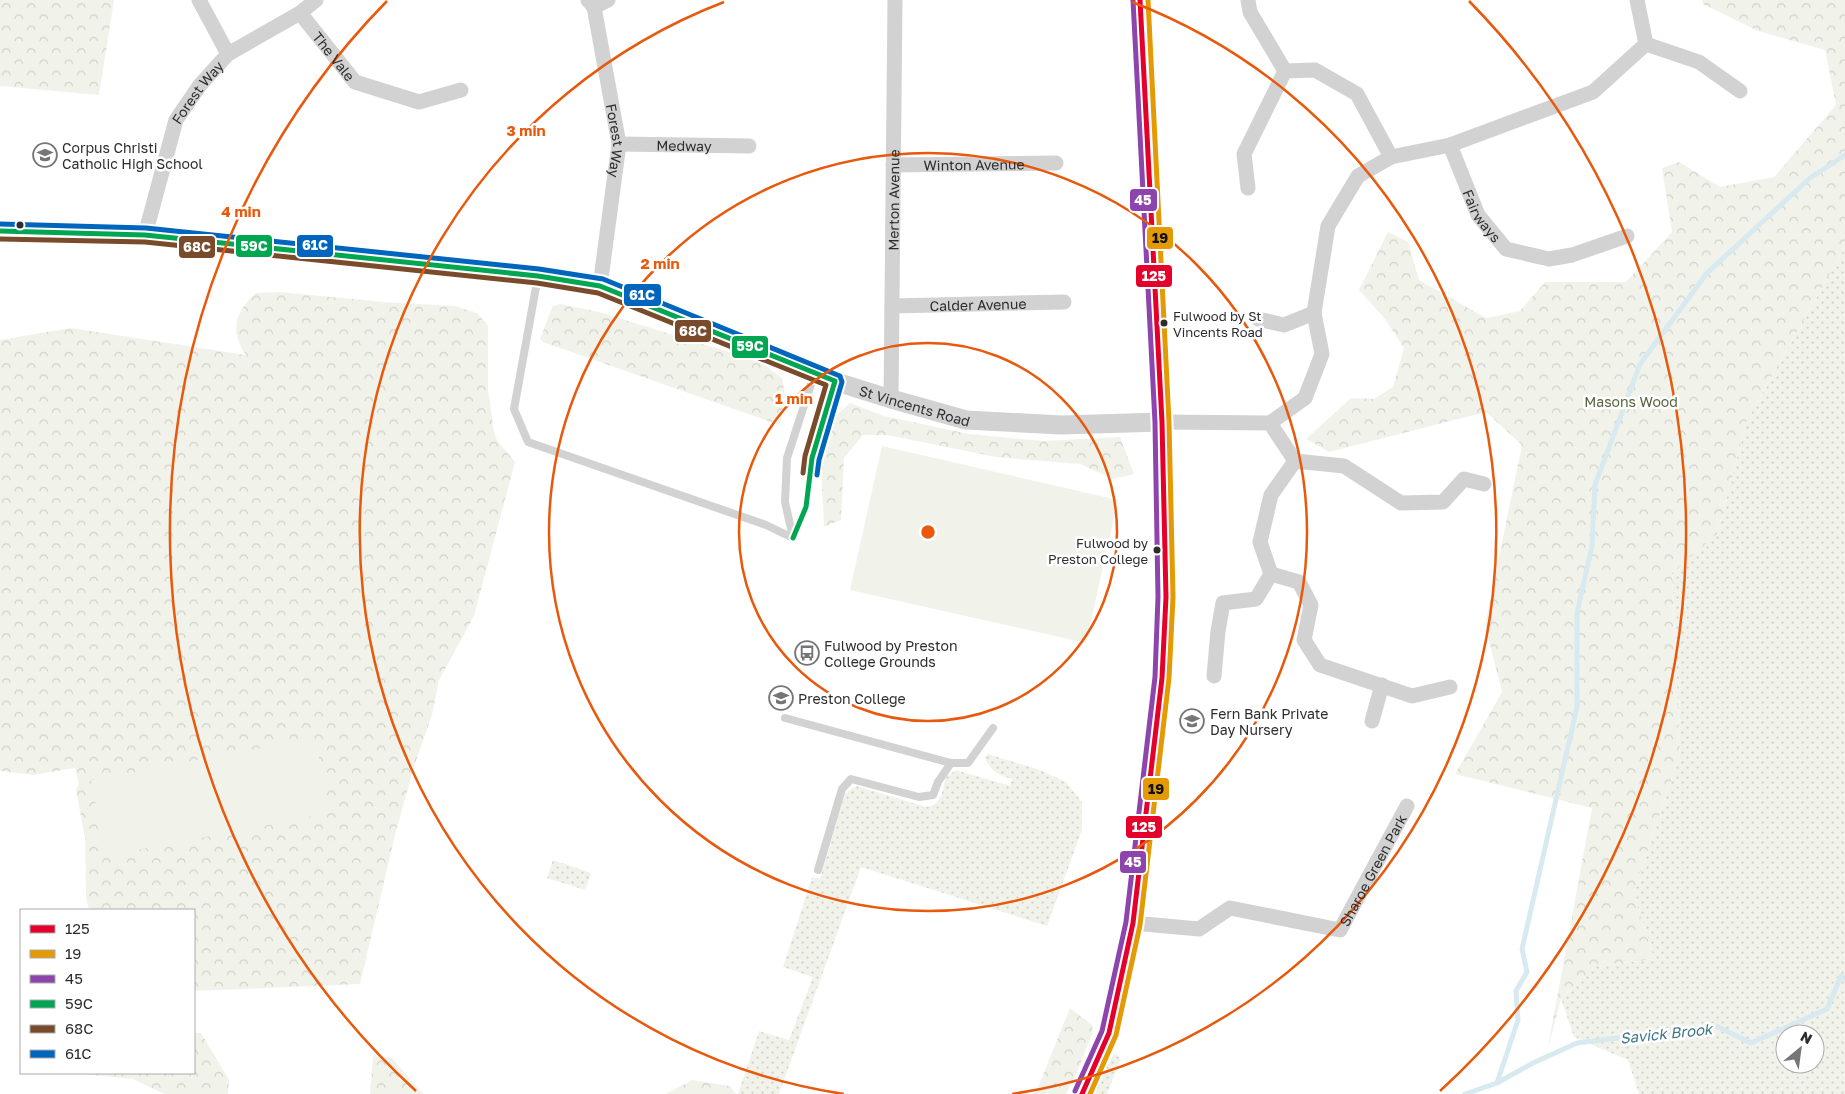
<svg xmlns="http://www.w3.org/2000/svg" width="1845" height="1094" viewBox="0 0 1845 1094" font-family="'Golos Text',sans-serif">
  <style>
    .grass { fill: url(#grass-dots); fill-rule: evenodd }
    .forest { fill: url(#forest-crowns) }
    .pitch { fill: #f1f3eb }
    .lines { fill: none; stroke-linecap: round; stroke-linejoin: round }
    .stream { stroke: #d8e9f0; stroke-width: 5 }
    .service { stroke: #d2d2d2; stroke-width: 8 }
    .minor { stroke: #d2d2d2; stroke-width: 15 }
    .tertiary { stroke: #d2d2d2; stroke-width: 19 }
    .bus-1-casing { stroke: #fff; stroke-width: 9 }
    .bus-2-casing { stroke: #fff; stroke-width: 9 }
    .bus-3-casing { stroke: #fff; stroke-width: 9 }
    .bus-4-casing { stroke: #fff; stroke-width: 9 }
    .bus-5-casing { stroke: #fff; stroke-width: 9 }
    .bus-6-casing { stroke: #fff; stroke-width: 9 }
    .bus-1 { stroke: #e4002b; stroke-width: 5 }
    .bus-2 { stroke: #e39a04; stroke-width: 5 }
    .bus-3 { stroke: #8e44ad; stroke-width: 5 }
    .bus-4 { stroke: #00a651; stroke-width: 5 }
    .bus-5 { stroke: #7a4b2a; stroke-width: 5 }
    .bus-6 { stroke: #0065bd; stroke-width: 5 }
    .ring { fill: none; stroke: #e8590c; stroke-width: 2.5 }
    .bus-dot { fill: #2d2d2d; stroke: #fff; stroke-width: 2 }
    .labels { text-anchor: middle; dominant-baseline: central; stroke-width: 5; stroke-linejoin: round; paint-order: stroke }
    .bus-label { font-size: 13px; fill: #2d2d2d; stroke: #fff; text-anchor: start }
    .street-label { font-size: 14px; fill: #2d2d2d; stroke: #fff }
    .poi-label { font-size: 14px; fill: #2d2d2d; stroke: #fff; text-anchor: start }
    .park-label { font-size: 14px; fill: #55653d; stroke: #fff }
    .water-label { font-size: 15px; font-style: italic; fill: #3f768a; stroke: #fff }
    .centre { fill: #e8590c; stroke: #fff; stroke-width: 2.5 }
    .ring-label { font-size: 15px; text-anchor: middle; font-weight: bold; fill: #e8590c; stroke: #fff; stroke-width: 5; stroke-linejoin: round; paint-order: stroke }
    .line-badge { stroke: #fff; stroke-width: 2 }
    .badge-label { font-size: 14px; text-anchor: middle; font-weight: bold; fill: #fff }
    .pale-badge-label { font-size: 14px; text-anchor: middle; font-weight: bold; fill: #111 }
  </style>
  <defs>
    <pattern id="grass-dots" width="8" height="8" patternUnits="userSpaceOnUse" patternTransform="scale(1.25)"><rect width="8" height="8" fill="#f1f3eb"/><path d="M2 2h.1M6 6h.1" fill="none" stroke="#cfd1ca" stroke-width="1.8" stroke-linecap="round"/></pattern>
    <pattern id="forest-crowns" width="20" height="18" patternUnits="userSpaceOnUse" patternTransform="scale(1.25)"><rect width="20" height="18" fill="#f1f3eb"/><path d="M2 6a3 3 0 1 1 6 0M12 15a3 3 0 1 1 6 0" fill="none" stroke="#cfd1ca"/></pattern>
  </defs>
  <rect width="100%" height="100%" fill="#fff"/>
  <g class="grass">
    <path d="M1845 247V1094H1639L1628 1060 1574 1037 1561 999 1596 966 1655 959 1633 894 1680 754 1672 573 1717 534 1747 420ZM1785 1034H1815V1064H1785Z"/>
    <path d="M988 754 1040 770 1066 782 1082 802V830L1047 926 861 867 779 1094H738L759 1031 789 1040 813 977 783 967 812 877 820 879 845 794 850 790 857 786 926 807C943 805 942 790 946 777L956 770 1010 786 1012 779C998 775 991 771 985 758Z"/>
    <path d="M553 860 591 873 585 890 547 878Z"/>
    <path d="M1114 1053 1121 1059 1107 1094H1094Z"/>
  </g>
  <g class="forest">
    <path d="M0 0H114L99 95 0 86Z"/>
    <path d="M1702 0H1845V247L1747 420 1717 534 1672 573 1680 754 1633 894 1655 959 1596 966 1561 999 1547 1052 1592 808 1455 774 1502 692 1485 625 1522 445 1486 412 1329 452 1306 439 1351 398 1374 399 1393 387 1404 348 1385 319 1359 290 1388 232 1408 242 1419 280 1486 318 1520 311 1545 282H1626L1672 232 1662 168 1679 162 1720 187 1774 177 1836 105 1825 50 1758 31 1703 4Z"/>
    <path d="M279 292 384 302 455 306 477 313 488 326V389L494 432 497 440 515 462 474 616 439 680 432 715 415 764 396 831 360 984 194 991V910H89L86 897 85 838 76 790 79 784 75 768 33 775 0 771V340L71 328 246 355C229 330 235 312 256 293Z"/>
    <path d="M561 304 599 312 761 362 782 378 785 394 780 425 543 342 540 339 551 310 553 306Z"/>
    <path d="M850 403 884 416 969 434 1043 441 1120 437 1134 474 1113 479 1080 464 996 457 887 435H863L844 458 841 520 824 527 821 463 830 421Z"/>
    <path d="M1070 1008 1092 1025 1093 1031 1078 1070 1066 1094H1033L1038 1087Z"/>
    <path d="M194 1033H201L229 1080 228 1094H164L133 1079 73 1073H194Z"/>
    <path d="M373 1056 392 1058 423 1094H370Z"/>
    <path d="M692 1080 730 1086 736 1094H666Z"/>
  </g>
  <g class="pitch">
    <path d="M882 446 1118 500 1086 643 850 590Z"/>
    <path d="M315 738 330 813 105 856 91 780Z"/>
  </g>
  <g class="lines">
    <g class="stream">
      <path d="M1497 1083 1518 1020 1516 991 1527 972 1522 949 1577 707V613L1592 546 1595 485 1640 364 1707 273 1810 178 1845 155"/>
      <path d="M1465 1094 1497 1083 1533 1063 1577 1043 1716 1026 1751 1043 1827 1009 1841 976 1845 979"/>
    </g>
    <g class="service">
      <path d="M538 276 514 409 528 442 766 525 793 538"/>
      <path d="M793 538 785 502 787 458 814 375"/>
      <path d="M793 538 806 507 812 458 835 381"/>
      <path d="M785 718 951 763H968L993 728"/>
      <path d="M818 870 842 789 851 779 919 797 933 795 938 782 951 763"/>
    </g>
    <g class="minor">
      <path d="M199 0 228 54"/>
      <path id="s1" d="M588 0 594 7 619 144 600 286"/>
      <path d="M1248 0 1250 12 1285 71"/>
      <path d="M594 7 608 0"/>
      <path id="s2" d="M300 13 355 82 419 102 461 90"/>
      <path d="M1646 44 1699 62 1740 91"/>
      <path id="s3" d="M619 144 749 146"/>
      <path id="s4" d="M1450 145 1478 215 1506 249 1549 259 1572 255 1627 236"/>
      <path id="s5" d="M893 165 1056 163"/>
      <path d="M1248 188 1244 154 1285 71 1315 70 1357 94 1391 157"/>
      <path id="s6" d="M145 235 176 120 200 85 228 54 300 13 316 0"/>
      <path id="s7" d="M892 306 1064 302"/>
      <path d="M1258 319 1284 325 1314 313"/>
      <path id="s8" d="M891 399 895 0"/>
      <path d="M1162 422 1270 423 1305 398 1322 354 1314 313 1328 226 1358 176 1391 157 1450 145 1593 92 1646 44 1637 0"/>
      <path d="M1270 423 1295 461 1344 466 1401 503 1443 502 1464 479 1484 484"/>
      <path d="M1271 574 1299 582 1311 605 1304 640 1320 665 1412 696 1450 687"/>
      <path d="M1214 676 1218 631 1223 603 1256 599 1271 574 1260 542 1271 495 1295 461"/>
      <path d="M1372 721 1382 685"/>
      <path id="s9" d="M1133 923 1199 929 1230 908 1340 930 1407 806"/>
    </g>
    <g class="tertiary">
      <path id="s10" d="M0 231 145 235 538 276 600 286 824 378 891 399 966 420 1061 425 1162 422"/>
      <path d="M1082 1094 1109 1033 1133 923 1162 678 1166 597 1162 422 1140 0"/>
    </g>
    <g class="bus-1-casing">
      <path id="bus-1" d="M1082 1094 1109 1033 1133 923 1162 678 1166 597 1162 422 1140 0"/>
    </g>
    <g class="bus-2-casing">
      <path id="bus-2" d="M1090 1094 1116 1035 1140 925 1169 678 1173 597 1169 422 1148 0"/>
    </g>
    <g class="bus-3-casing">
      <path id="bus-3" d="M1075 1091 1102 1031 1126 922 1155 677 1158 597 1155 422 1133 0"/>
    </g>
    <g class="bus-4-casing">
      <path id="bus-4" d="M0 231 145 235 538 276 600 286 835 381 812 458 806 507 793 538"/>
    </g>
    <g class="bus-5-casing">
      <path id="bus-5" d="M0 239 145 242 537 283 598 293 826 385 805 456 803 473"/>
    </g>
    <g class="bus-6-casing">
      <path id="bus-6" d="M0 224 146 228 539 269 603 279 840 376 842 382 819 460 817 475"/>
    </g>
    <use href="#bus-1" class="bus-1"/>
    <use href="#bus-2" class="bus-2"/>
    <use href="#bus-3" class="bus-3"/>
    <use href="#bus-4" class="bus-4"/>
    <use href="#bus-5" class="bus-5"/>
    <use href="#bus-6" class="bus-6"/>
  </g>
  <g class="ring">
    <circle cx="928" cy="532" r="189"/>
    <circle cx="928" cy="532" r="379"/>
    <path d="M844 1094A568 568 0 0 1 724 2M1132 2A568 568 0 0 1 1012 1094"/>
    <path d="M416 1091A758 758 0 0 1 387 1M1469 1A758 758 0 0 1 1440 1091"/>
  </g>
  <defs>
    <g id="school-ring" transform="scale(1.25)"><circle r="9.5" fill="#fff" stroke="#767676" stroke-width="1.5"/><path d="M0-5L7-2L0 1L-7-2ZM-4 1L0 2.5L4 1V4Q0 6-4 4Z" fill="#767676"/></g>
    <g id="bus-ring" transform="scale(1.25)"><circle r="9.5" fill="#fff" stroke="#767676" stroke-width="1.5"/><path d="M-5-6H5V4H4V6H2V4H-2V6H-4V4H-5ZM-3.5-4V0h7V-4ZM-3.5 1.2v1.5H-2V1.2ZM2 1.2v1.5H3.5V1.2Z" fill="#767676"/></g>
    <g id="university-ring" transform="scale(1.25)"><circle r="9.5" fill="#fff" stroke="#767676" stroke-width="1.5"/><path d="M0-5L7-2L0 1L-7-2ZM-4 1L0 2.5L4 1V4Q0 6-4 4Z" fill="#767676"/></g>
  </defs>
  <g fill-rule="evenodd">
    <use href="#school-ring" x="45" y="155"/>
    <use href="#bus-ring" x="807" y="653"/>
    <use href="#university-ring" x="781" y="698"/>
    <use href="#school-ring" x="1192" y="721"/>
  </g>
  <g class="bus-dot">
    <circle cx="20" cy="225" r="4.5"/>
    <circle cx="1164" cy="323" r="4.5"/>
    <circle cx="1157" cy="550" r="4.5"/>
  </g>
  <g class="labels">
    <g class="bus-label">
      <text x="1173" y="316">Fulwood by St<tspan x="1173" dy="16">Vincents Road</tspan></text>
      <text x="1148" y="543" text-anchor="end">Fulwood by<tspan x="1148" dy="16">Preston College</tspan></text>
    </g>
    <g class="street-label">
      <text stroke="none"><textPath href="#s2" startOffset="55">The Vale</textPath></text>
      <text stroke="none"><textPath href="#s6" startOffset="154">Forest Way</textPath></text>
      <text stroke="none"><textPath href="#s1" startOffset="145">Forest Way</textPath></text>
      <text stroke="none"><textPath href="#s3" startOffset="65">Medway</textPath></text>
      <text stroke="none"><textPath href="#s5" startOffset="81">Winton Avenue</textPath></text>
      <text stroke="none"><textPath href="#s8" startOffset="199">Merton Avenue</textPath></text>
      <text stroke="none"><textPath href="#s4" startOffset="78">Fairways</textPath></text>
      <text stroke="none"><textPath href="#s7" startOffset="86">Calder Avenue</textPath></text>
      <text stroke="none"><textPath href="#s10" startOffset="940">St Vincents Road</textPath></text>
      <text stroke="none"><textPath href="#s9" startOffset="284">Sharoe Green Park</textPath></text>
    </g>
    <g class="poi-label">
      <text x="62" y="147">Corpus Christi<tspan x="62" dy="16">Catholic High School</tspan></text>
      <text x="824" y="645">Fulwood by Preston<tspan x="824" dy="16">College Grounds</tspan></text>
      <text x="798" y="698">Preston College</text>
      <text x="1210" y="713">Fern Bank Private<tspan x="1210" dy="16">Day Nursery</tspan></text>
    </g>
    <g class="park-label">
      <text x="1631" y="401">Masons Wood</text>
    </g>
    <g class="water-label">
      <text transform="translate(1666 1033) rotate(-6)">Savick Brook</text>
    </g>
  </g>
  <circle cx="928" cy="532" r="8" class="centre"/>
  <g class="ring-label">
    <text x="526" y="136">3 min</text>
    <text x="241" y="217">4 min</text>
    <text x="660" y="269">2 min</text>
    <text x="794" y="404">1 min</text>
  </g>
  <g class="line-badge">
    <rect x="1129" y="188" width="29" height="24" rx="5" fill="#8e44ad"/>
    <rect x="1146" y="226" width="28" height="24" rx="5" fill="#e39a04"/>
    <rect x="296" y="234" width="38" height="24" rx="5" fill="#0065bd"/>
    <rect x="235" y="234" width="38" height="24" rx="5" fill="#00a651"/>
    <rect x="178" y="235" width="38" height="24" rx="5" fill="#7a4b2a"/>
    <rect x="1135" y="264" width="38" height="24" rx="5" fill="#e4002b"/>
    <rect x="623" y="283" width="39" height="24" rx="5" fill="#0065bd"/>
    <rect x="674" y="319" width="38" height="24" rx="5" fill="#7a4b2a"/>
    <rect x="731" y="335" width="38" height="24" rx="5" fill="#00a651"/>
    <rect x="1142" y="777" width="28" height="24" rx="5" fill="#e39a04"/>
    <rect x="1125" y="815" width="38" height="24" rx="5" fill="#e4002b"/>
    <rect x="1119" y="850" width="28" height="24" rx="5" fill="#8e44ad"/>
  </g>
  <g class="badge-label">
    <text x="1143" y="205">45</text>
    <text x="315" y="250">61C</text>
    <text x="254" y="251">59C</text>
    <text x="197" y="252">68C</text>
    <text x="1154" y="281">125</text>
    <text x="642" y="300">61C</text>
    <text x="693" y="336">68C</text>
    <text x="750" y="351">59C</text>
    <text x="1144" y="832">125</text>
    <text x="1133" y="867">45</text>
  </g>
  <g class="pale-badge-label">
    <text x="1160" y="243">19</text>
    <text x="1156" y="794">19</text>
  </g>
  <rect x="20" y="909" width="175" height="165" fill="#ffffff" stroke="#ababab"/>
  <rect x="30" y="925" width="25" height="8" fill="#e4002b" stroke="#ababab"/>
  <text x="65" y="934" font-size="15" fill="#2d2d2d">125</text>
  <rect x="30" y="950" width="25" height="8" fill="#e39a04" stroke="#ababab"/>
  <text x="65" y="959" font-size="15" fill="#2d2d2d">19</text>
  <rect x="30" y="975" width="25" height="8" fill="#8e44ad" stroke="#ababab"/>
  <text x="65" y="984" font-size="15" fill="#2d2d2d">45</text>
  <rect x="30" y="1000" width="25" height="8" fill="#00a651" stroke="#ababab"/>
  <text x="65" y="1009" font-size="15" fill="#2d2d2d">59C</text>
  <rect x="30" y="1025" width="25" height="8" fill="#7a4b2a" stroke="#ababab"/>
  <text x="65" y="1034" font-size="15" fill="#2d2d2d">68C</text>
  <rect x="30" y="1050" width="25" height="8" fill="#0065bd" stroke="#ababab"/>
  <text x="65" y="1059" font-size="15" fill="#2d2d2d">61C</text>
  <g transform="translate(1800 1049) rotate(29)"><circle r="24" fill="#ffffff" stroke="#ababab"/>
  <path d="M0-4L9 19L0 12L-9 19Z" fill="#767676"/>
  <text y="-8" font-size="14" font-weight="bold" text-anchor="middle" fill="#2d2d2d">N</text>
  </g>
</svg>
